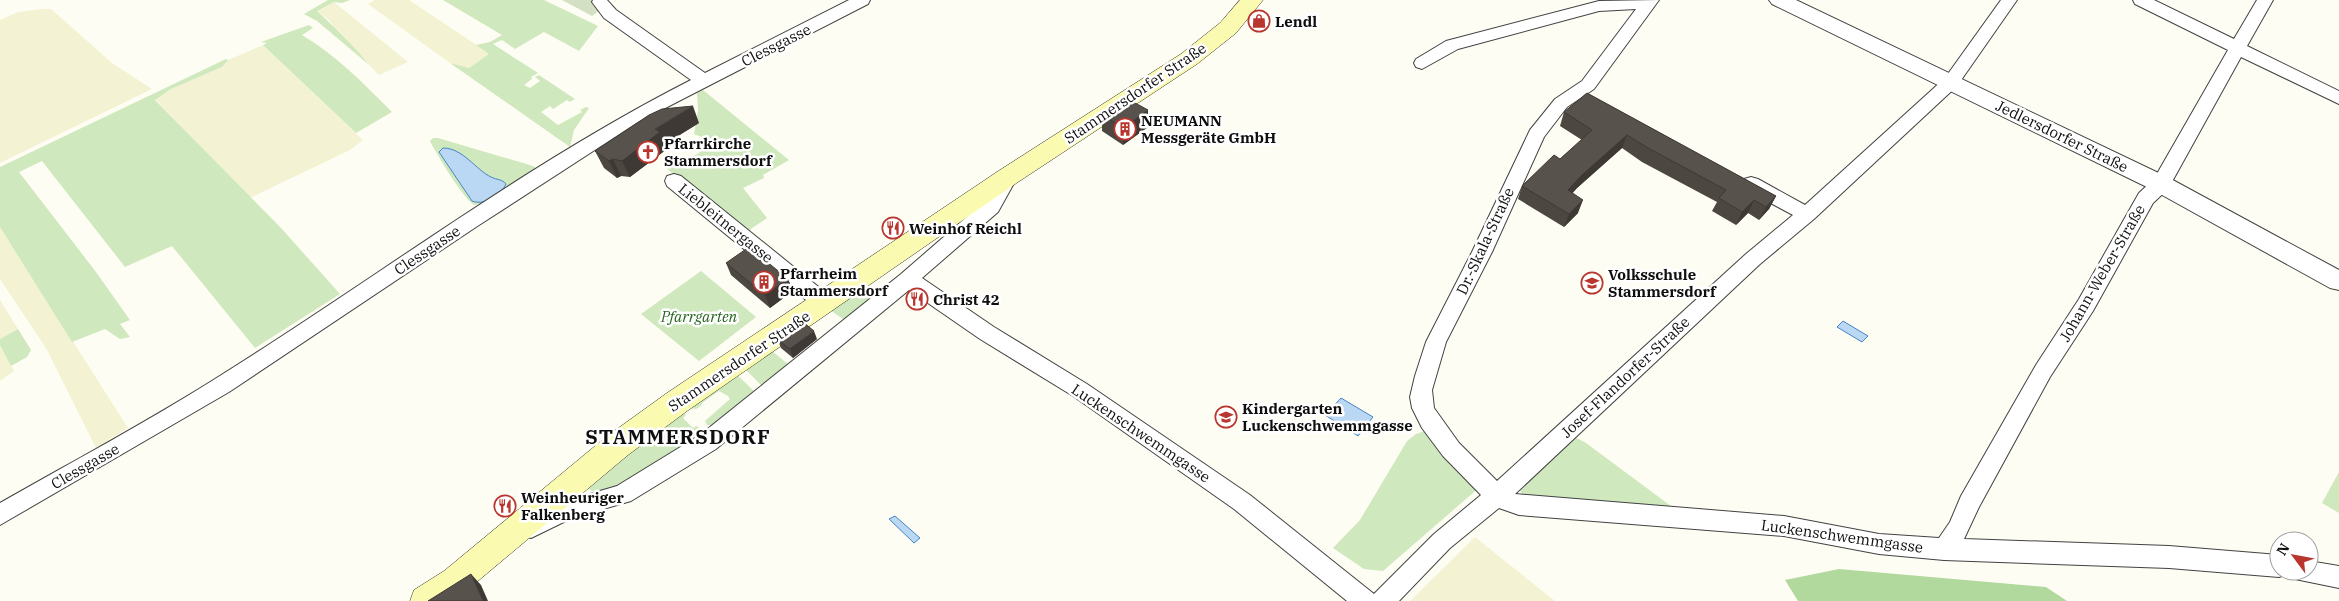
<svg xmlns="http://www.w3.org/2000/svg" width="2339" height="601" viewBox="0 0 2339 601" font-family="'IBM Plex Serif',serif">
  <style>
    .farmland { fill: #f3f3d3 }
    .green { fill: #cfe8bd }
    .forest { fill: #b1d89d }
    .cemetery { fill: #d4e0c4 }
    .water { fill: #bad8f3; stroke: #4585c6 }
    .lines { fill: none; stroke-linecap: round; stroke-linejoin: round }
    .minor-casing { stroke: #424242; stroke-width: 2 }
    .tertiary-casing { stroke: #424242; stroke-width: 2 }
    .secondary-casing { stroke: #313131; stroke-width: 1 }
    .minor { fill: #fff; fill-rule: evenodd }
    .tertiary { fill: #fff; fill-rule: evenodd }
    .secondary { fill: #fafab1; fill-rule: evenodd }
    .wall { fill: #4c4741 }
    .shaded-wall { fill: #3e3935 }
    .building { fill: #58524c; stroke: #3e3935 }
    .labels { text-anchor: middle; dominant-baseline: central; stroke-width: 5; stroke-linejoin: round; paint-order: stroke }
    .poi-label { font-size: 15px; font-weight: bold; fill: #0f0f0f; stroke: #fff; text-anchor: start }
    .street-label { font-size: 15px; fill: #0f0f0f; stroke: #fff }
    .park-label { font-size: 15px; font-style: italic; fill: #296522; stroke: #fff }
    .district-label { font-size: 20px; font-weight: bold; letter-spacing: 1px; fill: #0f0f0f; stroke: #fff }
  </style>
  <rect width="100%" height="100%" fill="#fefdf3"/>
  <g class="farmland">
    <path d="M375 0H409L490 54 469 68 450 63 368 4Z"/>
    <path d="M334 2 408 62 379 75 334 29 330 21 317 11Z"/>
    <path d="M42 9H51L112 63 152 89 0 163V20L18 12Z"/>
    <path d="M263 45 363 140 350 150 250 198 155 99 171 89 222 67 228 60Z"/>
    <path d="M0 227 128 428 96 448 46 348 0 279Z"/>
    <path d="M0 300 18 329 0 339Z"/>
    <path d="M0 345 14 371 0 381Z"/>
    <path d="M1475 537 1555 601H1410Z"/>
  </g>
  <g class="green">
    <path d="M328 0H350L342 3 334 2 317 11C325 18 364 56 368 64L317 21 304 14Z"/>
    <path d="M443 0H544L598 26 579 51 544 32 515 49 502 40 493 44 538 73 531 77 532 79 524 85 530 88 540 81 535 77 539 75 575 99 570 102 567 100 553 109 550 106 541 112 558 125 582 112 580 110 586 107 589 108 574 130 570 147 450 63 469 68 489 54 476 45 490 42 502 35Z"/>
    <path d="M309 25 313 28 302 35C336 55 364 84 392 112L356 133 263 45 267 43 261 42Z"/>
    <path d="M226 59 228 60 222 67 171 89 155 100 281 228 340 294 255 348 172 246 125 267 42 161 19 172 96 272 130 320 120 324 130 337 120 339 105 329 72 342 0 227V167Z"/>
    <path d="M703 90 789 160 763 175 764 178 743 188 767 218 745 233 666 168 680 156 683 158C694 157 701 154 706 144L704 138 694 134 698 111 697 93Z"/>
    <path d="M433 138H438L530 165 535 167V171L486 203 474 205C464 200 436 153 430 141Z"/>
    <path d="M701 271 756 317 699 361 641 314Z"/>
    <path d="M867 285 874 290 873 296 846 321 827 308Z"/>
    <path d="M18 329 31 350 27 357 11 366 0 345V339Z"/>
    <path d="M772 351 789 365 764 385H761L745 369Z"/>
    <path d="M734 372 754 391 712 425H707L705 421 730 399 728 396 719 391 702 403 701 406 696 409 690 408Z"/>
    <path d="M680 411 686 415 683 418 693 428 697 426 700 429V434L696 438 609 492 596 493 587 488Z"/>
    <path d="M1425 431 1481 486 1383 571 1364 569 1333 548 1360 520 1407 441 1416 434Z"/>
    <path d="M1575 437 1586 443 1675 509 1524 497 1519 489Z"/>
    <path d="M2339 472V513L2322 503Z"/>
  </g>
  <path class="forest" d="M1839 569 2046 587 2067 601H1798L1785 580Z"/>
  <path class="cemetery" d="M562 0H603L597 4V8L600 10 592 16Z"/>
  <g class="water">
    <path d="M443 148C463 148 476 170 491 177 497 180 502 179 506 184 501 195 484 206 472 201L439 152Z"/>
    <path d="M1843 321 1868 336 1862 342 1837 327Z"/>
    <path d="M1341 398 1373 417 1358 436 1325 415Z"/>
    <path d="M895 516 920 538 914 543 889 519Z"/>
  </g>
  <g class="lines">
    <g class="minor-casing">
      <g id="minor">
        <path d="M593 0H607L616 10 705 73 849 0H870L868 4 638 122 476 227 229 392 0 525V503C72 462 145 423 215 379 374 280 524 165 691 80L604 18 592 2Z"/>
        <path d="M1659 0 1594 89 1567 107 1544 137 1492 252 1446 342 1432 390 1434 408 1459 443 1497 481 1746 254 1793 215 1744 189 1742 184 1744 179 1751 177 1758 179 1805 205 1945 78 2001 0H2017L1957 86 1814 219 1760 264 1515 494 1784 516 1879 534 1939 538 1950 522 1961 496 2036 365 2079 299 2139 193 2154 179 2228 50 2135 4 2133 0H2154L2234 39 2257 0H2273L2247 46 2339 91V104L2241 57 2168 189 2153 203 2093 311 2050 377 1979 507 1964 539 2169 546 2279 555V571H2288L2287 574 2279 577 2169 568 1944 560 1879 554 1784 536 1519 515 1499 508 1450 548 1399 601H1347L1234 509 1073 396 980 339 909 290 716 449 631 501 572 518 531 538 523 535 520 528 523 521 559 503 617 486 700 435 901 274 984 202 1002 171 1009 169 1016 171 1018 176 998 212 922 278 994 327 1087 384 1250 495 1374 594 1434 534 1481 495 1443 456 1422 428 1412 408 1410 397 1415 376 1426 342 1472 252 1530 130 1555 99 1582 81 1636 9 1599 11 1458 49 1422 69 1416 67 1414 63 1416 59 1446 41 1599 1Z"/>
        <path d="M674 174 681 176 831 297 834 303 831 309 824 311 817 309 667 186 665 181 667 176Z"/>
        <path d="M2309 561 2339 566V588L2295 579 2291 571H2309Z"/>
      </g>
    </g>
    <g class="tertiary-casing">
      <path id="tertiary" d="M1769 0H1796L2169 178 2339 270V290L2330 288 2153 190 1772 4Z"/>
    </g>
    <g class="secondary-casing">
      <path id="secondary" d="M1240 0H1263L1236 33 1197 64 1018 182 687 411 628 455 466 591 453 601H410L414 590 444 571 606 437 667 393 1000 170 1181 54 1220 23Z"/>
    </g>
    <use href="#minor" class="minor"/>
    <use href="#tertiary" class="tertiary"/>
    <use href="#secondary" class="secondary"/>
  </g>
  <g class="wall">
    <path d="M1587 93 1776 196 1769 209 1759 220 1748 213 1736 225 1712 211 1717 202 1642 162 1622 148 1577 188 1572 193 1578 213 1564 227 1518 199 1522 186 1560 159 1582 140 1560 126 1564 112Z"/>
    <path d="M1102 114 1148 127 1123 145 1102 131Z"/>
    <path d="M699 123 665 144 667 149 630 177 621 176 617 178 604 168 595 151Z"/>
    <path d="M726 263 788 279 793 291 770 308 731 275Z"/>
    <path d="M817 339 793 358 781 348 778 340Z"/>
  </g>
  <g class="shaded-wall">
    <path d="M693 106 699 123 665 144 667 149 630 177 622 161 655 129Z"/>
    <path d="M1148 110V127L1123 145V128Z"/>
    <path d="M1627 135 1622 148 1577 188 1563 204 1568 190 1582 175Z"/>
    <path d="M613 159 621 176 617 178 609 161Z"/>
    <path d="M1776 196 1769 209 1759 220 1766 207Z"/>
    <path d="M1583 200 1578 213 1564 227 1569 214Z"/>
    <path d="M1754 200 1748 213 1736 225 1742 212Z"/>
    <path d="M788 279 793 291 770 308 765 295Z"/>
    <path d="M814 331 817 339 793 358 790 349Z"/>
    <path d="M471 574 481 585 488 601H483Z"/>
  </g>
  <g class="building">
    <path d="M1587 93 1776 196 1766 207 1754 200 1742 212 1719 198 1726 190 1648 148 1627 135 1582 175 1568 190 1583 200 1569 214 1522 186 1554 155 1560 159 1592 130 1564 112Z"/>
    <path d="M1126 98 1148 110 1123 128 1102 114Z"/>
    <path d="M693 106 655 129 660 132 622 161 613 159 609 161 595 151 649 115 662 109Z"/>
    <path d="M749 247 788 279 765 295 726 263Z"/>
    <path d="M803 322 814 331 790 349 778 340Z"/>
    <path d="M471 574 483 601H428Z"/>
  </g>
  <defs>
    <g id="shop-ring" transform="scale(1.125)"><circle r="9.5" fill="#fff" stroke="#b9362e" stroke-width="1.5"/><path d="M-5-2.5h2.3a2.7 3.5 0 0 1 5.4 0H5L5.5 6h-11ZM-1.5-2.5h3a1.5 2.3 0 0 0-3 0Z" fill="#b9362e"/></g>
    <g id="building-ring" transform="scale(1.125)"><circle r="9.5" fill="#fff" stroke="#b9362e" stroke-width="1.5"/><path d="M-4-6H4V6H1V3H-1V6H-4ZM-2.5-4.3h1.7v1.8h-1.7ZM.8-4.3h1.7v1.8H.8ZM-2.5-1h1.7V.8h-1.7ZM.8-1h1.7V.8H.8Z" fill="#b9362e"/></g>
    <g id="church-ring" transform="scale(1.125)"><circle r="9.5" fill="#fff" stroke="#b9362e" stroke-width="1.5"/><path d="M-1.2-6h2.4v3.5h3.3v2.4h-3.3V6h-2.4V-.1h-3.3v-2.4h3.3Z" fill="#b9362e"/></g>
    <g id="restaurant-ring" transform="scale(1.125)"><circle r="9.5" fill="#fff" stroke="#b9362e" stroke-width="1.5"/><path d="M-5-6h1v4h1v-4h1v4h1v-4h1v5L-1.5 .5V6h-2V.5L-5-1ZM5-6V6H3V1.5H1.5Q1.5-4 5-6Z" fill="#b9362e"/></g>
    <g id="school-ring" transform="scale(1.125)"><circle r="9.5" fill="#fff" stroke="#b9362e" stroke-width="1.5"/><path d="M0-5L7-2L0 1L-7-2ZM-4 1L0 2.5L4 1V4Q0 6-4 4Z" fill="#b9362e"/></g>
  </defs>
  <g fill-rule="evenodd">
    <use href="#shop-ring" x="1259" y="21"/>
    <use href="#building-ring" x="1125" y="129"/>
    <use href="#church-ring" x="648" y="152"/>
    <use href="#restaurant-ring" x="893" y="228"/>
    <use href="#building-ring" x="764" y="282"/>
    <use href="#school-ring" x="1592" y="283"/>
    <use href="#restaurant-ring" x="917" y="299"/>
    <use href="#school-ring" x="1226" y="417"/>
    <use href="#restaurant-ring" x="505" y="506"/>
  </g>
  <g class="labels">
    <g class="poi-label">
      <text x="1275" y="21">Lendl</text>
      <text x="1141" y="120">NEUMANN<tspan x="1141" dy="17">Messgeräte GmbH</tspan></text>
      <text x="664" y="143">Pfarrkirche<tspan x="664" dy="17">Stammersdorf</tspan></text>
      <text x="909" y="228">Weinhof Reichl</text>
      <text x="780" y="273">Pfarrheim<tspan x="780" dy="17">Stammersdorf</tspan></text>
      <text x="1608" y="274">Volksschule<tspan x="1608" dy="17">Stammersdorf</tspan></text>
      <text x="933" y="299">Christ 42</text>
      <text x="1242" y="408">Kindergarten<tspan x="1242" dy="17">Luckenschwemmgasse</tspan></text>
      <text x="521" y="497">Weinheuriger<tspan x="521" dy="17">Falkenberg</tspan></text>
    </g>
    <g class="street-label">
      <text transform="translate(776 45) rotate(-27)">Clessgasse</text>
      <text transform="translate(1135 93) rotate(-34)">Stammersdorfer Straße</text>
      <text transform="translate(2062 136) rotate(26)">Jedlersdorfer Straße</text>
      <text transform="translate(726 223) rotate(39)">Liebleitnergasse</text>
      <text transform="translate(1485 241) rotate(-65)">Dr.-Skala-Straße</text>
      <text transform="translate(427 250) rotate(-34)">Clessgasse</text>
      <text transform="translate(2102 273) rotate(-60)">Johann-Weber-Straße</text>
      <text transform="translate(739 361) rotate(-34)">Stammersdorfer Straße</text>
      <text transform="translate(1625 377) rotate(-43)">Josef-Flandorfer-Straße</text>
      <text transform="translate(1141 433) rotate(34)">Luckenschwemmgasse</text>
      <text transform="translate(85 466) rotate(-30)">Clessgasse</text>
      <text transform="translate(1842 536) rotate(8)">Luckenschwemmgasse</text>
    </g>
    <g class="park-label">
      <text x="699" y="316">Pfarrgarten</text>
    </g>
    <g class="district-label">
      <text x="678" y="436">STAMMERSDORF</text>
    </g>
  </g>
  <g transform="translate(2294 556) rotate(302)"><circle r="24" fill="#ffffff" stroke="#9f9f9f"/>
  <path d="M0-4L9 19L0 12L-9 19Z" fill="#b9362e"/>
  <text y="-8" font-size="14" font-weight="bold" text-anchor="middle" fill="#0f0f0f">N</text>
  </g>
</svg>
